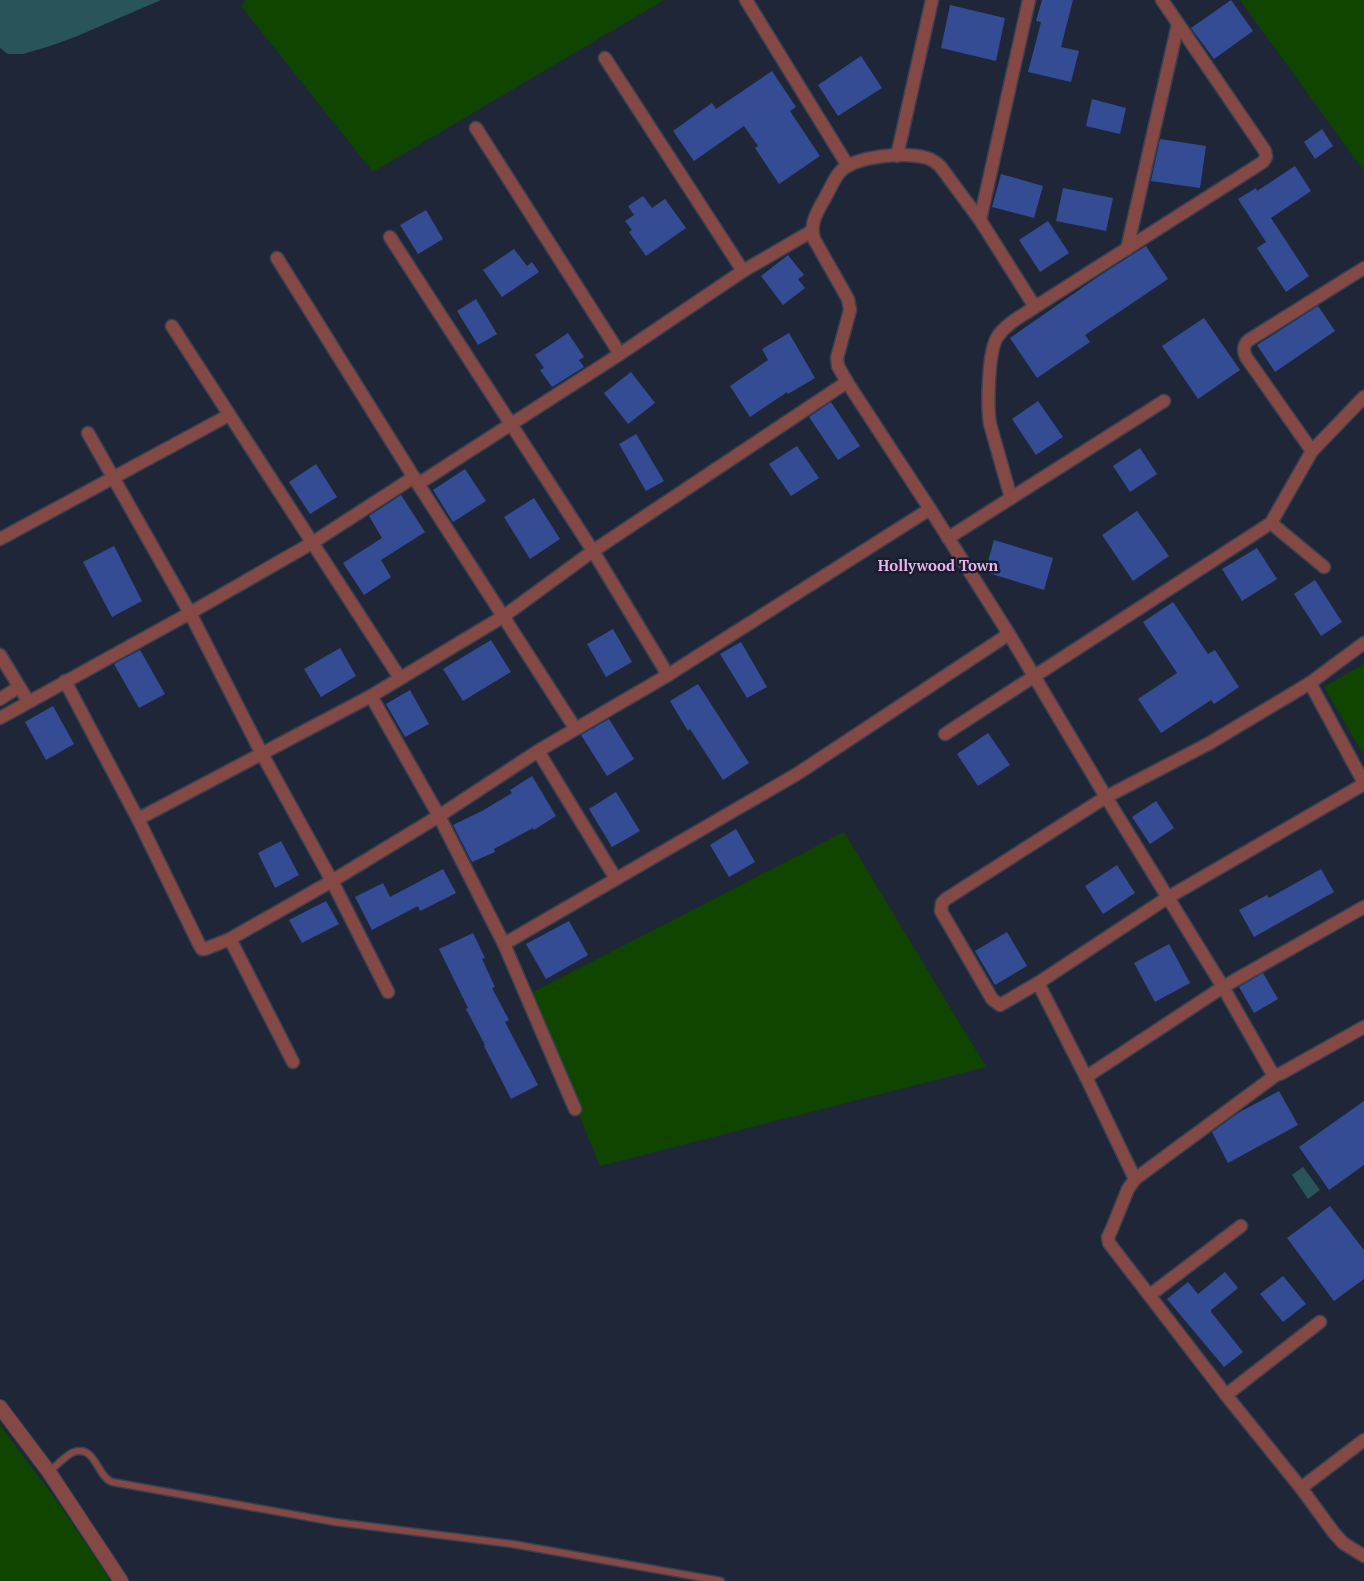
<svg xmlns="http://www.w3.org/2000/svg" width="1364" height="1581" viewBox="0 0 1364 1581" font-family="'PT Serif',serif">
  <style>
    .green { fill: #104500 }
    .water { fill: #295458 }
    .building { fill: #344c94 }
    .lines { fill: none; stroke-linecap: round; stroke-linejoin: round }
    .service-casing { stroke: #3a4152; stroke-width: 9 }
    .minor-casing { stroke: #3a4152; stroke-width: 15 }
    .tertiary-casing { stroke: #3a4152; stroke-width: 16 }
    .service { stroke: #844944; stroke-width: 6 }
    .minor { stroke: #844944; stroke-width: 12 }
    .tertiary { stroke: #844944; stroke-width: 14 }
    .labels { text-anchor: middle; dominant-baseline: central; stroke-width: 5; stroke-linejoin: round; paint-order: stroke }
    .neighbourhood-label { font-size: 15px; font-weight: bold; fill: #ecb1e8; stroke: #161d2e }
  </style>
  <rect width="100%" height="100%" fill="#1f2638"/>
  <g class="green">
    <path d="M246 0H664L373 172 241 6Z"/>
    <path d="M1240 0H1364V171Z"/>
    <path d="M1364 664V755L1324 687Z"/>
    <path d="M844 832 986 1067 600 1166 529 994Z"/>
    <path d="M0 1425 60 1505 111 1581H0Z"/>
  </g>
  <g class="water">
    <path d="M0 0H161L75 37 50 46 23 54H8L0 48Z"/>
    <path d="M1303 1167 1320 1190 1308 1199 1292 1175Z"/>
  </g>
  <g class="building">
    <path d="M1042 0H1073L1061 47 1079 51 1071 82 1028 72 1041 22 1036 21Z"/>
    <path d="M1231 0 1253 31 1214 59 1191 28Z"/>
    <path d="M950 5 1005 18 996 61 941 48Z"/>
    <path d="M861 56 882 88 838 116 818 85Z"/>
    <path d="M772 71 796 107 790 111 820 156 779 184 755 148 758 146 744 126 694 161 673 131 712 103 716 109Z"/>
    <path d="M1092 99 1126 108 1120 134 1086 126Z"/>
    <path d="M1322 129 1333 146 1315 159 1304 142Z"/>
    <path d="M1160 139 1206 146 1200 188 1151 181Z"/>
    <path d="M1295 166 1311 191 1271 218 1309 276 1286 292 1257 248 1266 242 1238 199 1256 188 1257 191Z"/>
    <path d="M1001 174 1043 186 1034 218 992 207Z"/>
    <path d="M1063 188 1113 198 1106 231 1056 221Z"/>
    <path d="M643 196 652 208 665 199 686 228 646 256 629 232 632 230 625 221 634 215 628 206Z"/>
    <path d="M426 210 443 239 418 254 400 225Z"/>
    <path d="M1048 221 1069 253 1040 272 1019 240Z"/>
    <path d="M1146 246 1168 279 1085 335 1090 342 1037 378 1010 338 1099 276Z"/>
    <path d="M514 249 527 266 532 262 539 272 502 297 483 270Z"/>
    <path d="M788 255 804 275 798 279 805 288 783 305 761 276Z"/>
    <path d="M476 299 497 334 478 345 457 311Z"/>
    <path d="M1318 306 1335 331 1275 372 1257 345Z"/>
    <path d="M1204 318 1240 370 1198 399 1162 346Z"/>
    <path d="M568 333 584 357 579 360 584 367 552 387 540 370 544 368 535 355Z"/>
    <path d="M789 333 815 378 788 394 787 392 750 417 730 386 768 360 762 349Z"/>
    <path d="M631 372 655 403 628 424 604 393Z"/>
    <path d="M1038 401 1063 437 1036 455 1012 419Z"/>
    <path d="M831 402 860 446 838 460 809 417Z"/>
    <path d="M636 434 664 481 646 491 619 444Z"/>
    <path d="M797 446 819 478 791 496 769 464Z"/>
    <path d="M1140 448 1157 474 1130 492 1113 466Z"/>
    <path d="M316 464 337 497 310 514 289 482Z"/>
    <path d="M465 469 486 501 453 522 433 490Z"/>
    <path d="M401 495 425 532 381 560 391 577 364 595 343 563 382 538 369 516Z"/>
    <path d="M534 498 560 539 530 559 504 517Z"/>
    <path d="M1137 511 1169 556 1133 581 1102 535Z"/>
    <path d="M994 540 1053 558 1044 590 985 572Z"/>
    <path d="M114 546 142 601 112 617 83 562Z"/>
    <path d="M1257 548 1277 579 1242 601 1222 569Z"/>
    <path d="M1315 580 1342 622 1321 636 1294 594Z"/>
    <path d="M1173 602 1208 654 1215 650 1239 687 1214 704 1211 700 1161 733 1138 699 1177 673 1143 622Z"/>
    <path d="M613 629 632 662 606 677 587 644Z"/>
    <path d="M491 640 511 672 463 701 443 669Z"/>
    <path d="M741 642 767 687 747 698 720 654Z"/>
    <path d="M340 648 356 676 321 697 304 669Z"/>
    <path d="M140 650 165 694 139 708 114 664Z"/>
    <path d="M698 684 749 763 723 780 690 729 688 731 670 701Z"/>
    <path d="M410 690 429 724 405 737 386 704Z"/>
    <path d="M53 706 74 744 46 760 25 722Z"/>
    <path d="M609 719 634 759 607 776 581 735Z"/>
    <path d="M988 733 1010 765 978 786 957 754Z"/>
    <path d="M532 776 556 816 534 830 533 828 494 849 495 852 472 862 453 825 482 811 512 793 510 790Z"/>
    <path d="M616 792 640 831 612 847 589 809Z"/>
    <path d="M1156 801 1174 828 1150 844 1132 817Z"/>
    <path d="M736 829 755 862 729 877 710 845Z"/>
    <path d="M281 841 299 875 275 888 258 853Z"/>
    <path d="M1117 865 1135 893 1103 914 1085 886Z"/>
    <path d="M443 869 456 893 420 911 418 906 372 930 355 897 383 883 390 897Z"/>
    <path d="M1321 869 1334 892 1254 937 1239 910 1267 895 1269 898Z"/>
    <path d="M326 901 339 924 302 943 289 920Z"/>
    <path d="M569 921 588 955 546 979 526 944Z"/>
    <path d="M1007 932 1027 966 995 985 975 951Z"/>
    <path d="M473 933 485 958 482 959 495 987 492 988 509 1020 505 1022 538 1085 511 1099 484 1046 485 1045 466 1009 468 1008 439 949Z"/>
    <path d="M1169 944 1190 983 1155 1002 1134 963Z"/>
    <path d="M1263 973 1278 999 1254 1013 1239 987Z"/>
    <path d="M1279 1091 1298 1125 1228 1163 1212 1132 1238 1113Z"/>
    <path d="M1364 1101V1165L1329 1190 1299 1147Z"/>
    <path d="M1330 1206 1364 1250V1279L1334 1301 1287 1238Z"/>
    <path d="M1225 1272 1238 1288 1211 1310V1312L1243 1352 1224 1367 1167 1299 1188 1282 1198 1294Z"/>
    <path d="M1283 1276 1306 1304 1283 1322 1260 1294Z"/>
  </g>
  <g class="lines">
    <g class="service-casing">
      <path id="service" d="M49 1472C55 1467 67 1454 74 1452 96 1445 97 1477 112 1482L335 1522 512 1544 721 1581"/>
    </g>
    <g class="minor-casing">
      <g id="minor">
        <path d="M746 0 848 166"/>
        <path d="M605 58 743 271"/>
        <path d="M476 128 620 354"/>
        <path d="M897 156 932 0"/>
        <path d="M980 220 1029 0"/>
        <path d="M390 237 593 551 668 675"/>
        <path d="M1127 249 1178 24"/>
        <path d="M277 258 418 484 575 728"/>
        <path d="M1035 307 980 220 940 166C937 163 934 161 930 159 910 151 854 155 839 173 832 182 828 194 822 203 815 216 810 225 814 239L848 299 850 310 837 358 838 366 847 382 930 509 1009 634 1106 797 1223 987 1271 1071 1276 1075 1280 1074 1364 1027"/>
        <path d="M172 326 400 678"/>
        <path d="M88 433 190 613 262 754 332 881 388 992"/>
        <path d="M1312 451 1246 357C1243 350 1243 345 1249 340L1364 268"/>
        <path d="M418 484 620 354 743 271 812 231"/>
        <path d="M1011 498 990 424C987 407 988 349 998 336 1007 323 1022 316 1035 307L1263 162 1266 157 1265 151 1162 0"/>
        <path d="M1271 523 1324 567"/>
        <path d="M948 538 1164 401"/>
        <path d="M0 539 229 415"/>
        <path d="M1364 643 1310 683 1208 744 1106 797 946 899 942 903 941 911 992 999 1000 1005 1038 983 1167 898 1364 784"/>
        <path d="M0 655 28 701"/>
        <path d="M65 681 138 819 200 946 202 949H205L230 939 332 881 439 816 538 751 668 675 930 509"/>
        <path d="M1310 683 1364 783"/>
        <path d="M371 696 439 816 504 944 575 1109"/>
        <path d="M0 699 19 687"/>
        <path d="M0 718 190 613 312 543 414 477"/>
        <path d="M945 734 1271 523 1312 451 1364 397"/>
        <path d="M538 751 616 879"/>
        <path d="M138 819 371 696 504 616 593 551 847 382"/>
        <path d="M230 939 293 1062"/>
        <path d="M504 944 797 774 1009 634"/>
        <path d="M1038 983 1086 1077 1135 1179 1128 1189 1111 1231 1108 1237 1109 1243 1226 1395 1301 1488 1334 1533 1343 1543 1364 1556"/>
        <path d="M1086 1077 1223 987 1364 907"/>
        <path d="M1135 1179 1276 1075"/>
        <path d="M1150 1295 1241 1226"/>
        <path d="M1226 1395 1320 1322"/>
        <path d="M1301 1488 1364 1440"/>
      </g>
    </g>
    <g class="tertiary-casing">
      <path id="tertiary" d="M0 1407 49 1472 121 1581"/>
    </g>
    <use href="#service" class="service"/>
    <use href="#minor" class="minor"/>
    <use href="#tertiary" class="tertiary"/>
  </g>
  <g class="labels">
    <g class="neighbourhood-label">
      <text x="938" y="565">Hollywood Town</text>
    </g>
  </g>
</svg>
